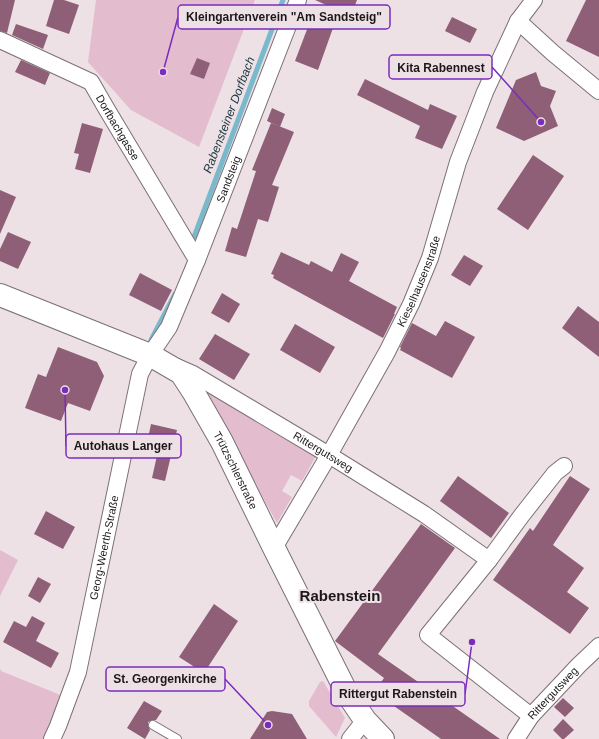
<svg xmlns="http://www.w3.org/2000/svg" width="599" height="739" viewBox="0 0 599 739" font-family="Arial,sans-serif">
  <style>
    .green { fill: #e3bcce }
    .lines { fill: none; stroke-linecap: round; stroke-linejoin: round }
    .stream { stroke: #7ab9cc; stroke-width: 5 }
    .building { fill: #8e5f76 }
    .lane-casing { stroke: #7b7075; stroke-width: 10 }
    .street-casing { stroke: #7b7075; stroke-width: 18 }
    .secondary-casing { stroke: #7b7075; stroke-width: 24 }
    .lane { stroke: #fff; stroke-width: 8 }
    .street { stroke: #fff; stroke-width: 16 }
    .secondary { stroke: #fff; stroke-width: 22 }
    .labels { text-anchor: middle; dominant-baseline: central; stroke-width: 4; stroke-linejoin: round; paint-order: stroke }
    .street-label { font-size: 11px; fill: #1c181a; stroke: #eee1e6 }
    .water-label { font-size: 12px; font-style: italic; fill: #17363f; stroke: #eee1e6 }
    .district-label { font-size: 15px; font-weight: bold; fill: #1c181a; stroke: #eee1e6 }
    .leader { fill: none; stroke: #7b2cbf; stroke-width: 1.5 }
    .callout-dot { fill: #7b2cbf; stroke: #eee1e6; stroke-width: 1.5 }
    .callout { fill: #eee1e6; stroke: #7b2cbf; stroke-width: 1.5 }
    .callout-label { font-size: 12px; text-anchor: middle; font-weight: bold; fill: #1c181a }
  </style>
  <rect width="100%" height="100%" fill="#eee1e6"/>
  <g class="green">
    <path d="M96 0H255L199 147 131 110 88 62Z"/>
    <path d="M201 387 316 456 302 481 291 475 282 491 292 497 277 523Z"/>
    <path d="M0 550 18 560 0 596Z"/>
    <path d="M0 668 1 671 63 696 43 739H0Z"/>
    <path d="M323 681 345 718 336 737 309 706V701L320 682Z"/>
  </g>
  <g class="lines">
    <g class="stream">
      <path d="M194 237 283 0"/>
      <path d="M151 340 175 294"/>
    </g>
  </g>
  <g class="building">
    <path d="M0 0H15L7 33 0 31Z"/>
    <path d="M54 0H64L79 5 69 34 46 26Z"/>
    <path d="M315 0H357L351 16Z"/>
    <path d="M586 0H599V57L566 41Z"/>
    <path d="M452 17 477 29 470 43 445 31Z"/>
    <path d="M311 19 333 28 318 70 295 61Z"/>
    <path d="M16 24 48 35 43 49 12 35Z"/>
    <path d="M197 58 210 63 204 79 190 74Z"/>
    <path d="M21 60 50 73 45 85 15 72Z"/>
    <path d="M536 72 541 86 556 91 550 106 558 126 524 141 496 128 516 80Z"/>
    <path d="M365 79 428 110 430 104 457 116 442 149 415 138 420 126 357 95Z"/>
    <path d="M272 108 285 114 280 127 267 121Z"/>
    <path d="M82 123 103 129 90 173 75 169 79 154 74 153Z"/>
    <path d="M271 123 294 132 272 185 279 187 268 222 258 219 246 257 225 251 232 227 237 229 256 171 252 170Z"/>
    <path d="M533 155 564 176 528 230 497 209Z"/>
    <path d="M0 190 16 197 0 234Z"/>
    <path d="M8 232 31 242 18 269 0 261V249Z"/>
    <path d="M281 252 309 265 311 261 332 272 341 253 359 262 349 281 397 307 394 314H395L383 338 273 278 274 275 271 274Z"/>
    <path d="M464 255 483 266 470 286 451 275Z"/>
    <path d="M140 273 172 290 161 311 129 295Z"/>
    <path d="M222 293 240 304 229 323 211 313Z"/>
    <path d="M578 306 599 322V357L562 328Z"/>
    <path d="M445 321 475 337 452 378 400 350 401 348 400 347 412 323 436 336Z"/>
    <path d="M295 324 335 347 320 373 280 350Z"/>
    <path d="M215 334 250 354 234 380 199 359Z"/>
    <path d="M58 347 97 362 104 376 90 411 68 403 61 421 25 408 38 374 46 377Z"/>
    <path d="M151 424 177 430 165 481 152 478 158 451 146 448Z"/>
    <path d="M458 476 509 513 491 538 440 501Z"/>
    <path d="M570 476 590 489 553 545 584 568 567 592 589 608 570 634 493 580 530 528 533 531Z"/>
    <path d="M46 511 75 527 63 549 34 534Z"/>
    <path d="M421 524 455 548 378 654 500 739H441L374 692 384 678 335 641Z"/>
    <path d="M38 577 51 584 40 603 28 596Z"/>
    <path d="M214 604 238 621 204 673 179 657Z"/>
    <path d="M32 616 45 623 36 641 59 653 51 668 3 642 14 621 26 627Z"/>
    <path d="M563 698 574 708 565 717 554 707Z"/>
    <path d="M144 701 162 711 156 720H153L148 722V725L150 730 145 739 127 728Z"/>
    <path d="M272 711 292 714 307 739H250L267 712Z"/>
    <path d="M563 719 574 730 564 739H562L553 730Z"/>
  </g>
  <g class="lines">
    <g class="lane-casing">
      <path id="lane" d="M153 725 177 739"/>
    </g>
    <g class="street-casing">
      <g id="street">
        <path d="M518 21 553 53 599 91"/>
        <path id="s1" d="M0 40 91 82 106 108 197 260"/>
        <path id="s2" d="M177 367 193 374 329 455 424 514 489 560"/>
        <path id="s3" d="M274 548 329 455 387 352 411 304 430 258 458 162 485 92 518 21 534 0"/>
        <path d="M531 716 428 635 463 592 489 560 522 515 555 473 564 466"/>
        <path id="s4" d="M52 739 58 726 78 672 140 374 150 355 169 327 197 260 298 0"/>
        <path d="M350 739 365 720"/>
        <path id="s5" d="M516 739 531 716 579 665 599 646"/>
      </g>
    </g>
    <g class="secondary-casing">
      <g id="secondary">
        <path id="s6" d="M0 295 150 355 181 373 194 393 222 442 274 548 348 695 365 720 383 739"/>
      </g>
    </g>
    <use href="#lane" class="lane"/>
    <use href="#street" class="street"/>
    <use href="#secondary" class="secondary"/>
  </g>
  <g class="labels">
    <g class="street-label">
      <text stroke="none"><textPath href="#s1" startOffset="153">Dorfbachgasse</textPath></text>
      <text stroke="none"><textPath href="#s4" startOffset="591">Sandsteig</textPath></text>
      <text stroke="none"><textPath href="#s3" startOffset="304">Kieselhausenstraße</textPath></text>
      <text stroke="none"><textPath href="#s2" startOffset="169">Rittergutsweg</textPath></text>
      <text stroke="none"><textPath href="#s6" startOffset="309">Trützschlerstraße</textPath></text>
      <text stroke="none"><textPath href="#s4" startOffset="199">Georg-Weerth-Straße</textPath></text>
      <text stroke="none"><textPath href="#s5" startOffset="59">Rittergutsweg</textPath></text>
    </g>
    <g class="water-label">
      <text transform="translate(229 115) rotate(-69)">Rabensteiner Dorfbach</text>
    </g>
    <g class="district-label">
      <text x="340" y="595">Rabenstein</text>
    </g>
  </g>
  <path class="leader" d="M163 72L178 17M541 122L492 67M65 390L66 446M268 725L225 679M472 642L465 694"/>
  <g class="callout-dot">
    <circle cx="163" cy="72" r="4"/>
    <circle cx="541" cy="122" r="4"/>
    <circle cx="65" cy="390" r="4"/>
    <circle cx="268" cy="725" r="4"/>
    <circle cx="472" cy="642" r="4"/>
  </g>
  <g class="callout">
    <rect x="178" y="5" width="212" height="24" rx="4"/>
    <rect x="389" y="55" width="103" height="24" rx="4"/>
    <rect x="66" y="434" width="115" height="24" rx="4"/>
    <rect x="106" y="667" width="119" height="24" rx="4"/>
    <rect x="331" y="682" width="134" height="24" rx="4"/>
  </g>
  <g class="callout-label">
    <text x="284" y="21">Kleingartenverein "Am Sandsteig"</text>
    <text x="441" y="72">Kita Rabennest</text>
    <text x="123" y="450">Autohaus Langer</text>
    <text x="165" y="683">St. Georgenkirche</text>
    <text x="398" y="698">Rittergut Rabenstein</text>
  </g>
</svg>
